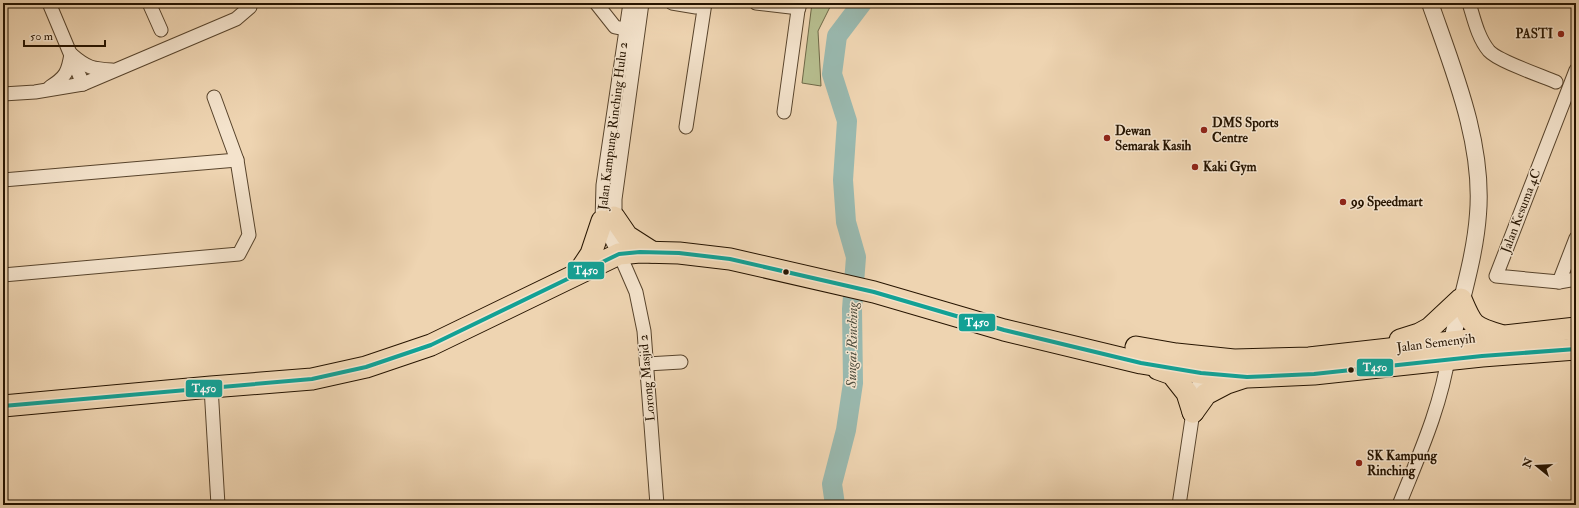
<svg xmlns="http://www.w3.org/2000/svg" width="1579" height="508" viewBox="0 0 1579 508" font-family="'IM FELL Double Pica',serif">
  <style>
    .green { fill: #b6bd8e; stroke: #6e6847 }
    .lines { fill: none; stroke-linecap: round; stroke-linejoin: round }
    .river { stroke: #99b8ae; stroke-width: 20 }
    .minor-casing { stroke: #58442c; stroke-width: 15 }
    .tertiary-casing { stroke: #58442c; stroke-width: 18 }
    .primary-casing { stroke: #261400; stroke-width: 23 }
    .minor { stroke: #f4e3cc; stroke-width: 13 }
    .tertiary { stroke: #f4e3cc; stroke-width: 16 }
    .primary { stroke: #eed4b1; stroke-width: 21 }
    .bus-1-casing { stroke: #f4e3cc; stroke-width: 7 }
    .bus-1 { stroke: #13a195; stroke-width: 4 }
    .poi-dot { fill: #8f2418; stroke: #f4e3cc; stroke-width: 1.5 }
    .bus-dot { fill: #261400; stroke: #f4e3cc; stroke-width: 1.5 }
    .labels { text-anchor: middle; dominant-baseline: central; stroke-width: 3; stroke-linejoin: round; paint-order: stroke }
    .poi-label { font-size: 13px; font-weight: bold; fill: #261400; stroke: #f4e3cc; text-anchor: start }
    .street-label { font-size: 13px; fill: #261400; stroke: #f4e3cc }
    .water-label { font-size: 14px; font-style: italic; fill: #4e4d3d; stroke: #f4e3cc }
    .line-badge { stroke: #f4e3cc; stroke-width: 1.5 }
    .badge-label { font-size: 11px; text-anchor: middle; font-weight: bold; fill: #fff }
  </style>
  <rect width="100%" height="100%" fill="#eed4b1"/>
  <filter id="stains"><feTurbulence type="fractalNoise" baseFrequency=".005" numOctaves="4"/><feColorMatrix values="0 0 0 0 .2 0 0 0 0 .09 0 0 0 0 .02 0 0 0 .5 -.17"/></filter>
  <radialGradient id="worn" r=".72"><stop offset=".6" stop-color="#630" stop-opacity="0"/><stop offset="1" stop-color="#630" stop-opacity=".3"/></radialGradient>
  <path class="green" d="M812 3H832L818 31 821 86 802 83Z"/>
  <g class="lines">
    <path class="river" d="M835 505 832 484 846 430 853 383 852 309 856 257 846 222 843 180 847 121 832 74 837 36 862 3"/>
    <g class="minor-casing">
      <g id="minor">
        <path d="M49 3 83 84"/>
        <path d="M149 3 161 30"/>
        <path d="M596 3 615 27 625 29"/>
        <path d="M630 3 603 185 602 221 623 262 636 292 644 331 657 505"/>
        <path d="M672 3 696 7 700 3"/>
        <path d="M756 3 799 8"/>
        <path d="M1469 3C1474 19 1478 38 1489 51 1498 61 1542 76 1556 82"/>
        <path d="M72 55C87 68 93 69 112 70"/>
        <path d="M1576 70 1496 276 1559 282 1576 279"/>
        <path d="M50 87C66 77 68 72 71 54"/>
        <path d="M3 94 35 92 83 84 236 19 250 7 249 3"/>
        <path d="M784 112 799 3"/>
        <path d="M686 127 705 3"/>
        <path d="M3 180 237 160"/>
        <path d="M615 223V199L642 3"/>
        <path d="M3 275 239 254 249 235 237 160 214 97"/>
        <path d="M1559 282 1576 238"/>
        <path d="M647 364 681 362"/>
        <path d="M211 387 218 505"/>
        <path d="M1179 505 1193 412 1202 367"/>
        <path d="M1399 505C1419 455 1441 407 1449 353"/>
      </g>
    </g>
    <g class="tertiary-casing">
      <path id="tertiary" d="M1430 3C1453 69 1484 143 1478 214 1475 257 1461 299 1452 341"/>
    </g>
    <g class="primary-casing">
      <g id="primary">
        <path d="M614 217 627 236 652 252"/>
        <path d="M579 272 591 254 602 221"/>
        <path d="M1400 340 1419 334 1430 328 1461 299C1472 325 1472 327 1500 335"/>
        <path d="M1136 347 1176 354 1234 360 1309 358 1576 328"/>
        <path d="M1158 369 1172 374 1187 393 1193 412"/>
        <path d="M3 406 211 387 312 379 366 367 431 345 619 254 640 252 679 253 730 259 874 292 1004 330 1141 363 1201 373 1247 377 1314 374 1482 356 1576 349"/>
        <path d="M1193 412 1206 394 1227 383 1242 378"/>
      </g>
    </g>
    <use href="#minor" class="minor"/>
    <use href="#tertiary" class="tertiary"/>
    <use href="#primary" class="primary"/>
    <g class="bus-1-casing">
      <path id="bus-1" d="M3 406 312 379 366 367 431 345 619 254 640 252 679 253 730 259 874 292 1004 330 1141 363 1201 373 1247 377 1314 374 1482 356 1576 349"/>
    </g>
    <use href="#bus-1" class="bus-1"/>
  </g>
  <g class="poi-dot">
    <circle cx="1561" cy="34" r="4"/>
    <circle cx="1204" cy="130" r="4"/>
    <circle cx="1107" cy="138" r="4"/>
    <circle cx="1195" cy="167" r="4"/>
    <circle cx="1343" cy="202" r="4"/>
    <circle cx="1359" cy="463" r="4"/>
  </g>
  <g class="bus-dot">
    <circle cx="786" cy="272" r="3.5"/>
    <circle cx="1351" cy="370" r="3.5"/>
  </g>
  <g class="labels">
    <g class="poi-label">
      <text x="1553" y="34" text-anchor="end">PASTI</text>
      <text x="1212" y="123">DMS Sports<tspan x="1212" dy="15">Centre</tspan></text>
      <text x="1115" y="131">Dewan<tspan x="1115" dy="15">Semarak Kasih</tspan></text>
      <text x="1203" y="167">Kaki Gym</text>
      <text x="1351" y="202">99 Speedmart</text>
      <text x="1367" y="456">SK Kampung<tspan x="1367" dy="15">Rinching</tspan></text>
    </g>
    <g class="street-label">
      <text transform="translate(613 126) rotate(-83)">Jalan Kampung Rinching Hulu 2</text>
      <text transform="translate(1521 211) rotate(-69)">Jalan Kesuma 4C</text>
      <text transform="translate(1436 343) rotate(-7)">Jalan Semenyih</text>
      <text transform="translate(647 378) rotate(-95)">Lorong Masjid 2</text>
    </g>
    <g class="water-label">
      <text transform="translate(852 345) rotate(-89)">Sungai Rinching</text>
    </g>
  </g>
  <g class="line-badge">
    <rect x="567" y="261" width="38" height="19" rx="4" fill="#13a195"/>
    <rect x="958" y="313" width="38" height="19" rx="4" fill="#13a195"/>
    <rect x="1356" y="358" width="38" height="19" rx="4" fill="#13a195"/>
    <rect x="185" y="379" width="38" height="19" rx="4" fill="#13a195"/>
  </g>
  <g class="badge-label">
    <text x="586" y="274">T450</text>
    <text x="977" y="326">T450</text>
    <text x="1375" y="371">T450</text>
    <text x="204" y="392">T450</text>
  </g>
  <rect width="1579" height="508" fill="none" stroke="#eed4b1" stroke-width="16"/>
  <rect x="4" y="4" width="1571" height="500" fill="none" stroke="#261400" stroke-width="2"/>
  <rect x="8" y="8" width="1563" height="492" fill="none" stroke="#261400"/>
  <g transform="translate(1537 466) rotate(288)" stroke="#f4e3cc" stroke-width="3" paint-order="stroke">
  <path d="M0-3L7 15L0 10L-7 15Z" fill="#261400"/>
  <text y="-6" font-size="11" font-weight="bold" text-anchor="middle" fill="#261400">N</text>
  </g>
  <path d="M24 40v6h81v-6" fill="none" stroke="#261400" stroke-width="2"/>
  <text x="30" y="40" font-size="12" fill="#261400" stroke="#f4e3cc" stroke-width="3" paint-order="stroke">50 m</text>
  <rect width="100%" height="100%" filter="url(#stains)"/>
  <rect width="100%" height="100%" fill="url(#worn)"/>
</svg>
